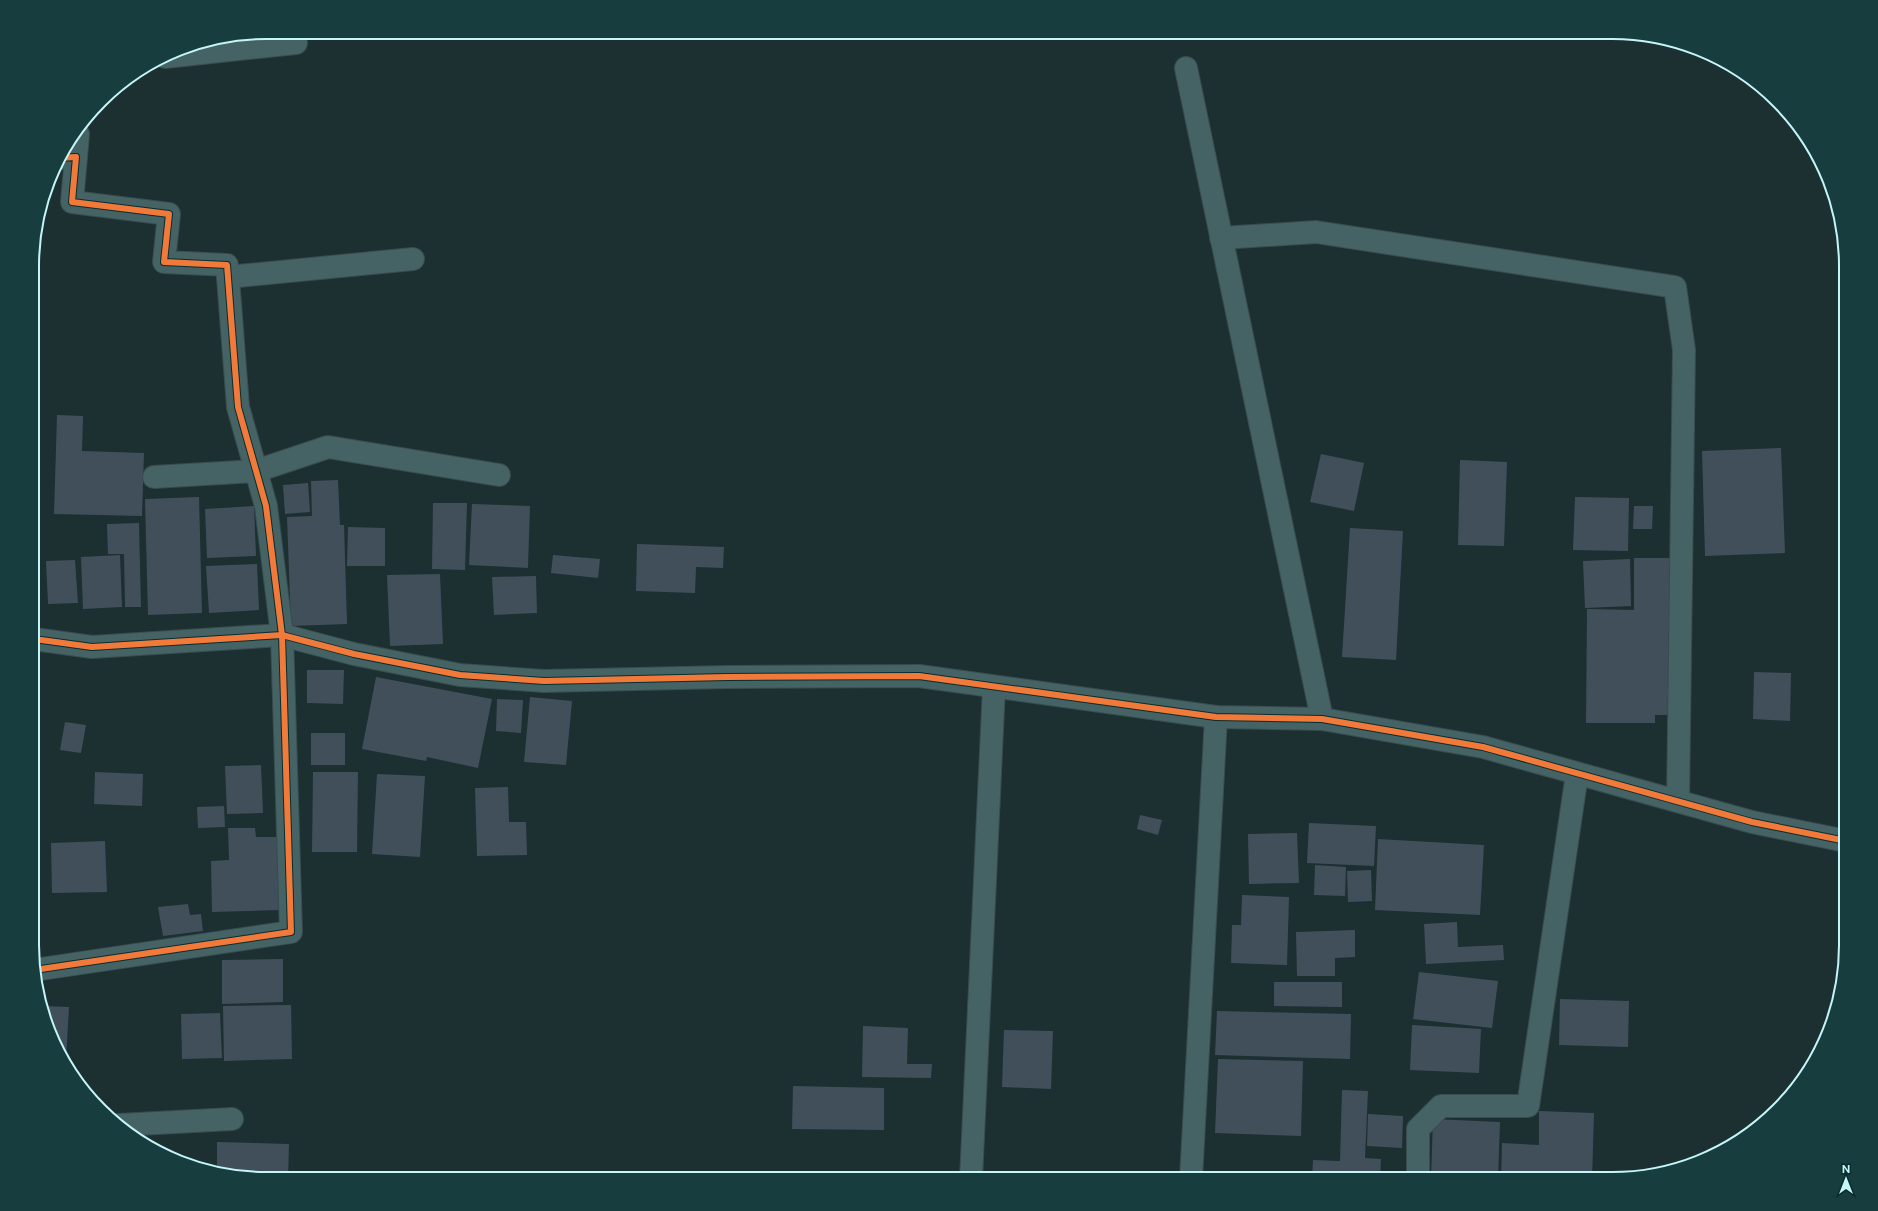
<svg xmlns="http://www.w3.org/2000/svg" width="1878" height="1211" viewBox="0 0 1878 1211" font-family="'Public Sans',sans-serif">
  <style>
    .building { fill: #414f5b }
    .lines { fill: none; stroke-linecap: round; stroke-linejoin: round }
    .minor-casing { stroke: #394c4e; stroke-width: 24 }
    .minor { stroke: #456264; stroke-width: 22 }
    .cycleway-casing { stroke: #082d2f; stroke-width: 8 }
    .cycleway { stroke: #f17a3a; stroke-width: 6 }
    .rim { fill: none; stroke: #c4f6f9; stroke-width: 2 }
  </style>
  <rect width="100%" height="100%" fill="#1c2f31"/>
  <g class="building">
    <path d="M57 415 83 416 82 451 144 453 142 516 54 514Z"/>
    <path d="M1781 448 1785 553 1705 556 1702 451Z"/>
    <path d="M1321 454 1364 463 1354 511 1310 502Z"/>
    <path d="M1460 460 1507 462 1504 546 1458 545Z"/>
    <path d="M338 480 340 525H344L347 624 291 626 287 517 312 516 311 481Z"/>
    <path d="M308 483 310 512 285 514 283 485Z"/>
    <path d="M199 497 202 613 148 615 145 499Z"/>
    <path d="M1575 497 1629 498 1628 551 1573 550Z"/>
    <path d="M433 503H467L465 570 432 569Z"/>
    <path d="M472 504 530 506 528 568 469 565Z"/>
    <path d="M254 506 256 556 207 558 205 509Z"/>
    <path d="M1634 506H1653L1652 529H1633Z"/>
    <path d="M139 523 141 607H125L124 554H108L107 524Z"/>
    <path d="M348 527 385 528V566H347Z"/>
    <path d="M1350 528 1403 531 1396 660 1342 657Z"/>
    <path d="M637 544 724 547 723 568 696 567 695 593 636 591Z"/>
    <path d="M120 555 122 607 83 609 81 557Z"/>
    <path d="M553 555 600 559 598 578 551 573Z"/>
    <path d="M1634 558H1677L1675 715H1655V723H1586L1587 609 1634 610Z"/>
    <path d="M1630 559 1631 606 1585 608 1583 561Z"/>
    <path d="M75 560 78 603 48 604 46 561Z"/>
    <path d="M257 564 259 610 209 613 206 566Z"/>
    <path d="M440 574 443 644 390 646 387 575Z"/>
    <path d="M536 576 537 613 494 615 492 577Z"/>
    <path d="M307 670H344L343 704 307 703Z"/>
    <path d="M1754 672 1791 673 1790 721 1753 719Z"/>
    <path d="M376 677 492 699 478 768 427 757 426 761 362 749Z"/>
    <path d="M530 697 572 701 566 765 524 762Z"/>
    <path d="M497 699 523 700 521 733 496 731Z"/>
    <path d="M65 722 86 725 81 753 60 750Z"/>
    <rect x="311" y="733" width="34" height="32"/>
    <path d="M261 765 263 813 227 814 225 766Z"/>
    <path d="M95 772 143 774 142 806 94 804Z"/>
    <path d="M313 772H358L357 852H312Z"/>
    <path d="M377 774 425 776 420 857 372 854Z"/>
    <path d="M508 787 509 822H526L527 855 477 856 475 788Z"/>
    <path d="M224 806 225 827 198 828 197 807Z"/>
    <path d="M1140 815 1162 820 1158 835 1137 829Z"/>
    <path d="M1309 823 1376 826 1374 866 1307 863Z"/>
    <path d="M228 828H255L256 837H278L280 910 212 912 211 861 229 860Z"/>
    <path d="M1297 833 1299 883 1249 884 1248 834Z"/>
    <path d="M1378 839 1484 845 1480 915 1375 910Z"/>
    <path d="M105 841 107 892 52 893 51 843Z"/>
    <path d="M1315 865 1346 867 1345 896 1314 895Z"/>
    <path d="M1371 870 1372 901 1348 902 1347 871Z"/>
    <path d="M1242 895 1289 897 1287 965 1231 963 1232 925H1241Z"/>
    <path d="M188 904 190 915 201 914 203 931 163 936 158 907Z"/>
    <path d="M1457 922 1458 947 1503 945 1504 960 1426 964 1424 924Z"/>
    <path d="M1355 930V957L1335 958V976H1297L1296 932Z"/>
    <path d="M283 959V1002L222 1004V960Z"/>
    <path d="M1419 972 1498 981 1492 1028 1413 1019Z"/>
    <path d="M1274 982H1342V1007L1274 1006Z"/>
    <path d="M1560 999 1629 1001 1628 1047 1559 1045Z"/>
    <path d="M291 1005 292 1059 224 1061 223 1006Z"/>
    <path d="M44 1006 69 1007 66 1060H62Z"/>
    <path d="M1217 1011 1351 1014 1350 1059 1215 1055Z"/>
    <path d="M220 1013 222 1058 182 1059 181 1014Z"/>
    <path d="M1412 1025 1481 1029 1479 1073 1410 1070Z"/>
    <path d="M863 1026 908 1028 907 1064H932L931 1078 862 1077Z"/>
    <path d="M1004 1030 1053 1031 1051 1089 1002 1087Z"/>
    <path d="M1218 1059 1303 1061 1301 1136 1215 1133Z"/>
    <path d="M793 1086 884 1088V1130L792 1129Z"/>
    <path d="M1342 1090 1368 1091 1365 1158 1381 1159 1380 1179H1312L1313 1160 1340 1161Z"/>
    <path d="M1539 1111 1594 1113 1592 1179H1501L1502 1143 1539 1145Z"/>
    <path d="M1368 1114 1403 1116 1402 1148 1367 1146Z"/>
    <path d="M1433 1119 1500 1122 1498 1179H1431Z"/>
    <path d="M217 1142 289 1144 288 1179H265L217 1171Z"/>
    <path d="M1096 1176V1179H1036V1177Z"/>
  </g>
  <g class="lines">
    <g class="minor-casing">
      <g id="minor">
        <path d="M165 57 296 43"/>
        <path d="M1186 68 1322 719"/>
        <path d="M76 157 78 134"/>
        <path d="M1221 238 1316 232 1675 287 1684 350 1678 801"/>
        <path d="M228 277 413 259"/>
        <path d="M154 477 256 471 328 447 499 475"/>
        <path d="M34 639 92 647 282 635 354 654 460 675 544 681 727 677 919 676 1216 717 1322 719 1483 747 1752 822 1846 841"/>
        <path d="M34 970 291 932 282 635 266 506 238 407 227 265 164 262 169 214 72 202 76 157 59 158"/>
        <path d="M119 1125 232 1119"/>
        <path d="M971 1179 994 687"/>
        <path d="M1191 1179 1216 717"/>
        <path d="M1418 1179V1129L1441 1106H1528L1577 774"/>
      </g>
    </g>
    <use href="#minor" class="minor"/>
    <g class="cycleway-casing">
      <g id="cycleway">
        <path d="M34 639 92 647 282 635 354 654 460 675 544 681 727 677 919 676 1216 717 1322 719 1483 747 1752 822 1846 841"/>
        <path d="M34 970 291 932 282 635 266 506 238 407 227 265 164 262 169 214 72 202 76 157 59 158"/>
      </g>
    </g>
    <use href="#cycleway" class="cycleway"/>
  </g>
  <path d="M0 0H1878V1211H0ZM266 39H1612A227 227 0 0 1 1839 266V945A227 227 0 0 1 1612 1172H266A227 227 0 0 1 39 945V266A227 227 0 0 1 266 39Z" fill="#173d3f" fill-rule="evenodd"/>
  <path class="rim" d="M266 39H1612A227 227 0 0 1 1839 266V945A227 227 0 0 1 1612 1172H266A227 227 0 0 1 39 945V266A227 227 0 0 1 266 39Z"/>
  <g transform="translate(1846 1179)" stroke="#082d2f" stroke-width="3" paint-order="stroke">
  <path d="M0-3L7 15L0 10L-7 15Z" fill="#c4f6f9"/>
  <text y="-6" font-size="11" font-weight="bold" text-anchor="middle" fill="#c4f6f9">N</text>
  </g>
</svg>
